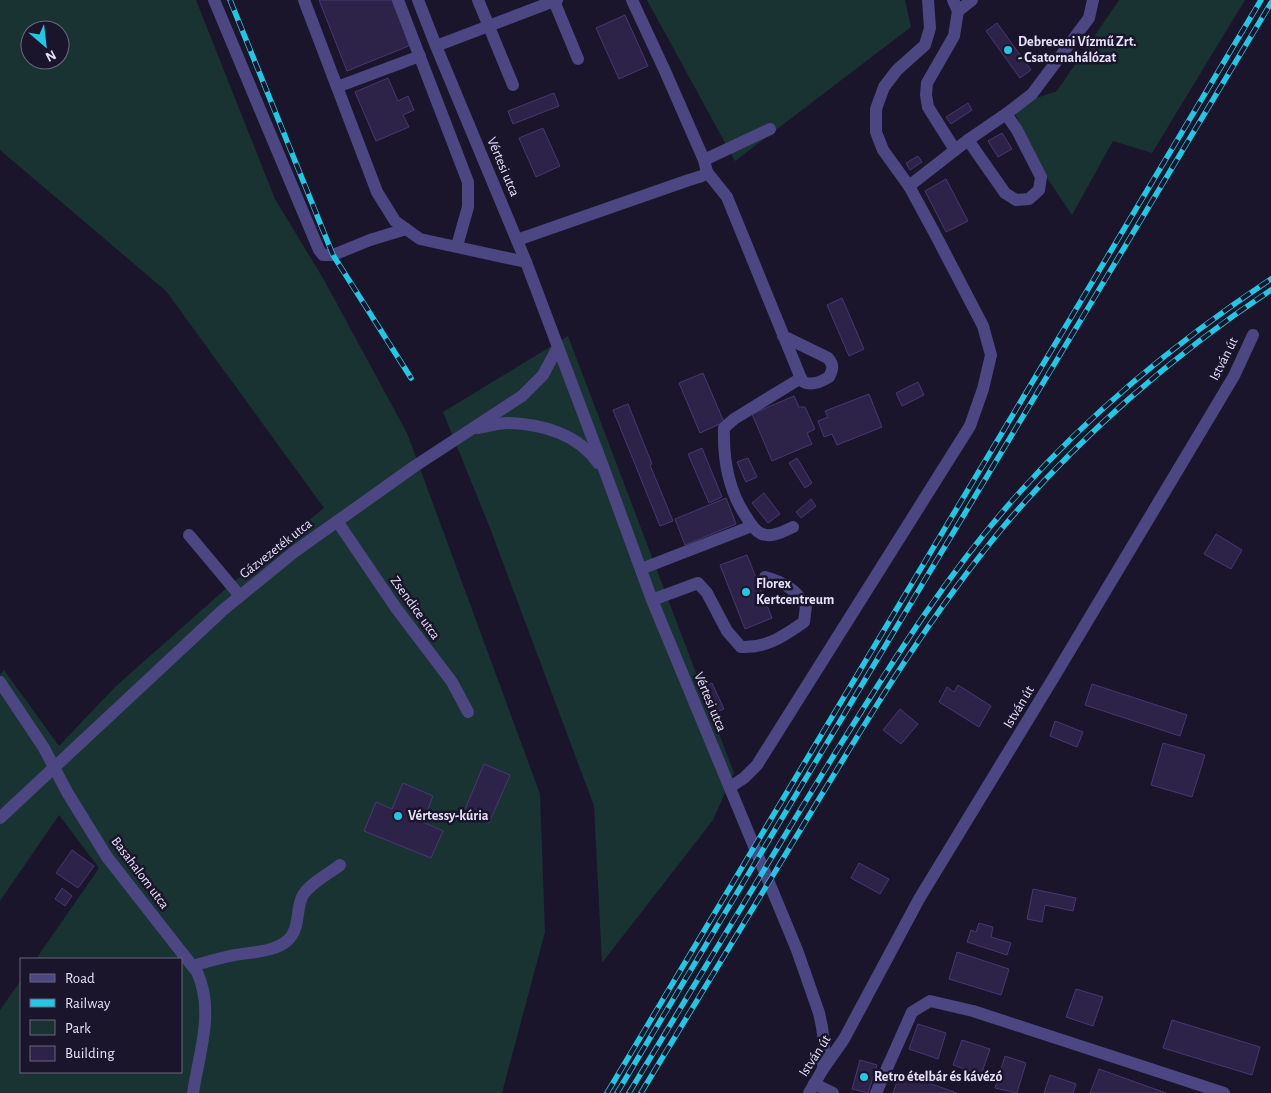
<svg xmlns="http://www.w3.org/2000/svg" width="1271" height="1093" viewBox="0 0 1271 1093" font-family="'Alegreya Sans',sans-serif">
  <style>
    .green { fill: #193333; fill-rule: evenodd }
    .building { fill: #2d2349; stroke: #473872 }
    .lines { fill: none; stroke-linecap: round; stroke-linejoin: round }
    .minor { stroke: #4c4683; stroke-width: 12 }
    .rail-casing { stroke: #25c6e4; stroke-width: 5.5 }
    .rail { stroke: #1a152a; stroke-width: 4; stroke-dasharray: 11; stroke-linecap: butt }
    .poi-dot { fill: #25c6e4; stroke: #1a152a; stroke-width: 2 }
    .labels { text-anchor: middle; dominant-baseline: central; stroke-width: 5; stroke-linejoin: round; paint-order: stroke }
    .poi-label { font-size: 14px; font-weight: bold; fill: #e6e2fb; stroke: #1a152a; text-anchor: start }
    .street-label { font-size: 14px; fill: #e6e2fb; stroke: #1a152a }
  </style>
  <rect width="100%" height="100%" fill="#1a152a"/>
  <g class="green">
    <path d="M0 0H196L275 199 324 280 407 433 540 794 545 932 502 1093H0V1010L21 980V1072H181V959H36L99 868 59 815 0 901V675L4 670 59 746 115 687 230 585 324 508 166 291 0 150ZM30 30H60V60H30Z"/>
    <path d="M647 0H905L911 27 735 161Z"/>
    <path d="M1119 0H1245L1152 153 1113 141 1072 215 1035 160 1012 106 1057 91Z"/>
    <path d="M568 336 734 773 713 820 602 963 594 806 490 528 443 412Z"/>
  </g>
  <g class="building">
    <path d="M319 0H392L411 45 347 71Z"/>
    <path d="M625 15 648 66 619 79 596 28Z"/>
    <path d="M997 23 1031 70 1020 78 986 31Z"/>
    <path d="M388 78 398 101 408 96 414 110 403 115 409 127 376 141 355 92Z"/>
    <path d="M554 93 559 106 513 124 508 111Z"/>
    <path d="M968 103 972 110 951 124 946 117Z"/>
    <path d="M543 128 560 166 536 177 519 138Z"/>
    <path d="M1002 133 1012 149 998 157 988 141Z"/>
    <path d="M918 156 922 162 910 170 906 163Z"/>
    <path d="M946 179 968 221 946 232 925 191Z"/>
    <path d="M842 298 864 349 849 356 827 305Z"/>
    <path d="M703 373 724 422 700 433 679 383Z"/>
    <path d="M918 382 924 395 902 406 896 393Z"/>
    <path d="M869 394 882 427 837 445 832 434 824 437 818 421 828 417 825 411Z"/>
    <path d="M794 396 799 407H805L815 429 807 433 812 444 772 461 752 414Z"/>
    <path d="M628 404 652 464 650 465 673 521 660 526 613 410Z"/>
    <path d="M702 448 722 497 709 503 688 454Z"/>
    <path d="M748 458 757 477 746 482 737 462Z"/>
    <path d="M797 458 812 483 805 488 789 463Z"/>
    <path d="M764 493 780 514 768 523 752 503Z"/>
    <path d="M726 498 736 524 685 545 675 519Z"/>
    <path d="M811 499 816 506 801 518 796 512Z"/>
    <path d="M1216 534 1242 550 1231 569 1204 554Z"/>
    <path d="M747 555 772 618 745 629 720 565Z"/>
    <path d="M712 683 724 709 715 713 703 687Z"/>
    <path d="M1092 684 1187 715 1180 736 1085 705Z"/>
    <path d="M958 685 991 706 979 727 939 702 947 687 954 692Z"/>
    <path d="M900 709 918 724 901 744 883 730Z"/>
    <path d="M1055 721 1083 732 1077 747 1050 736Z"/>
    <path d="M1163 743 1205 755 1192 797 1151 785Z"/>
    <path d="M484 764 510 775 489 823 464 812Z"/>
    <path d="M403 783 433 796 423 822 443 831 431 858 364 831 376 802 392 809Z"/>
    <path d="M72 850 94 866 78 888 56 873Z"/>
    <path d="M859 863 889 879 880 894 851 878Z"/>
    <path d="M62 888 72 896 65 906 55 899Z"/>
    <path d="M1033 889 1076 898 1073 911 1045 905 1042 922 1027 919Z"/>
    <path d="M979 923 993 927 991 937 1011 943 1007 955 967 942 971 930 976 932Z"/>
    <path d="M957 952 1009 969 1001 995 949 979Z"/>
    <path d="M1076 989 1103 997 1093 1026 1066 1017Z"/>
    <path d="M1172 1020 1260 1047 1252 1075 1163 1048Z"/>
    <path d="M918 1024 946 1033 938 1059 909 1049Z"/>
    <path d="M962 1040 990 1049 981 1075 953 1065Z"/>
    <path d="M1005 1056 1026 1063 1017 1093 995 1088Z"/>
    <path d="M860 1060 877 1065 868 1093 852 1089Z"/>
    <path d="M1099 1069 1166 1093H1090Z"/>
    <path d="M900 1073 957 1093H893Z"/>
    <path d="M1050 1075 1076 1084 1073 1093H1044Z"/>
  </g>
  <g class="lines">
    <g class="minor">
      <path d="M214 0 319 250 323 255H333L370 240 406 229"/>
      <path d="M304 0 377 192 395 221 420 239 526 262"/>
      <path d="M398 0 468 182V207L457 246"/>
      <path d="M418 0 436 46 526 262 607 477 652 600 797 950 819 1013 822 1027 824 1042 823 1069"/>
      <path d="M478 0 513 85"/>
      <path d="M632 0 665 71 704 160 707 172 727 197 802 381C811 387 821 382 829 377 833 369 834 365 828 358L783 336"/>
      <path d="M953 0 958 11 954 36 927 83 926 95 928 107 955 150"/>
      <path d="M554 1 578 59"/>
      <path d="M958 11 972 0"/>
      <path d="M436 46 557 0"/>
      <path d="M337 87 420 56"/>
      <path d="M968 140 1005 193 1016 200 1029 199 1039 190 1041 177 1017 130 1006 114"/>
      <path d="M704 160 770 129"/>
      <path d="M909 186 968 140 1006 114 1032 94 1089 18 1093 0"/>
      <path d="M517 240 689 180 702 176 707 172"/>
      <path d="M478 428C488 426 499 423 509 423 542 424 578 434 598 463"/>
      <path d="M337 521 396 608 452 682 468 712"/>
      <path d="M793 527C784 531 770 539 760 533 754 530 750 523 747 518 729 492 723 460 724 428L734 419 801 378"/>
      <path d="M189 535 240 596"/>
      <path d="M641 569 752 526"/>
      <path d="M652 600 698 583 707 593 727 631 741 647C768 648 783 636 804 622L806 606C795 589 784 582 765 577"/>
      <path d="M0 682 44 748 67 792 107 857 197 972C215 1011 199 1053 193 1093"/>
      <path d="M730 787 744 778 757 765 970 426 983 389 991 355 983 326 934 232 909 186 883 150 876 132V109L884 87 897 70 925 45 930 28 928 0"/>
      <path d="M0 818 223 610 294 552 415 466 522 396 543 375 558 347"/>
      <path d="M193 966C205 962 217 959 230 956 248 952 274 953 288 940 300 929 296 910 302 897 308 884 329 874 340 865"/>
      <path d="M814 1084 833 1093"/>
      <path d="M809 1093 823 1069 844 1039 919 899 1054 677 1234 376 1253 335"/>
      <path d="M876 1093 912 1012 930 1001 973 1011 1224 1093"/>
    </g>
    <g class="rail-casing">
      <g id="rail">
        <path d="M230 0 333 255 411 378"/>
        <path d="M607 1093 1261 0"/>
        <path d="M617 1093 1271 3"/>
        <path d="M629 1093C698 980 765 867 834 755 891 664 947 573 1019 493 1093 410 1179 340 1271 279"/>
        <path d="M641 1093C697 1000 754 907 810 814 870 715 930 615 1004 526 1079 437 1174 354 1271 290"/>
      </g>
    </g>
    <use href="#rail" class="rail"/>
  </g>
  <g class="poi-dot">
    <circle cx="1008" cy="50" r="5"/>
    <circle cx="746" cy="592" r="5"/>
    <circle cx="398" cy="816" r="5"/>
    <circle cx="864" cy="1077" r="5"/>
  </g>
  <g class="labels">
    <g class="poi-label">
      <text x="1018" y="42">Debreceni Vízmű Zrt.<tspan x="1018" dy="16">- Csatornahálózat</tspan></text>
      <text x="756" y="584">Florex<tspan x="756" dy="16">Kertcentreum</tspan></text>
      <text x="408" y="816">Vértessy-kúria</text>
      <text x="874" y="1077">Retro ételbár és kávézó</text>
    </g>
    <g class="street-label">
      <text transform="translate(503 167) rotate(67)">Vértesi utca</text>
      <text transform="translate(1224 359) rotate(-63)">István út</text>
      <text transform="translate(276 549) rotate(-38)">Gázvezeték utca</text>
      <text transform="translate(415 608) rotate(54)">Zsendice utca</text>
      <text transform="translate(710 702) rotate(67)">Vértesi utca</text>
      <text transform="translate(1019 707) rotate(-59)">István út</text>
      <text transform="translate(140 873) rotate(53)">Basahalom utca</text>
      <text transform="translate(815 1056) rotate(-57)">István út</text>
    </g>
  </g>
  <rect x="20" y="958" width="162" height="115" fill="#1a152a" stroke="#6c677e"/>
  <rect x="30" y="974" width="25" height="8" fill="#4c4683" stroke="#6c677e"/>
  <text x="65" y="983" font-size="15" fill="#e6e2fb">Road</text>
  <rect x="30" y="999" width="25" height="8" fill="#25c6e4" stroke="#6c677e"/>
  <text x="65" y="1008" font-size="15" fill="#e6e2fb">Railway</text>
  <rect x="30" y="1020" width="25" height="15" fill="#193333" stroke="#6c677e"/>
  <text x="65" y="1033" font-size="15" fill="#e6e2fb">Park</text>
  <rect x="30" y="1046" width="25" height="15" fill="#2d2349" stroke="#6c677e"/>
  <text x="65" y="1058" font-size="15" fill="#e6e2fb">Building</text>
  <g transform="translate(45 45) rotate(152)"><circle r="24" fill="#1a152a" stroke="#6c677e"/>
  <path d="M0-4L9 19L0 12L-9 19Z" fill="#25c6e4"/>
  <text y="-8" font-size="14" font-weight="bold" text-anchor="middle" fill="#e6e2fb">N</text>
  </g>
</svg>
